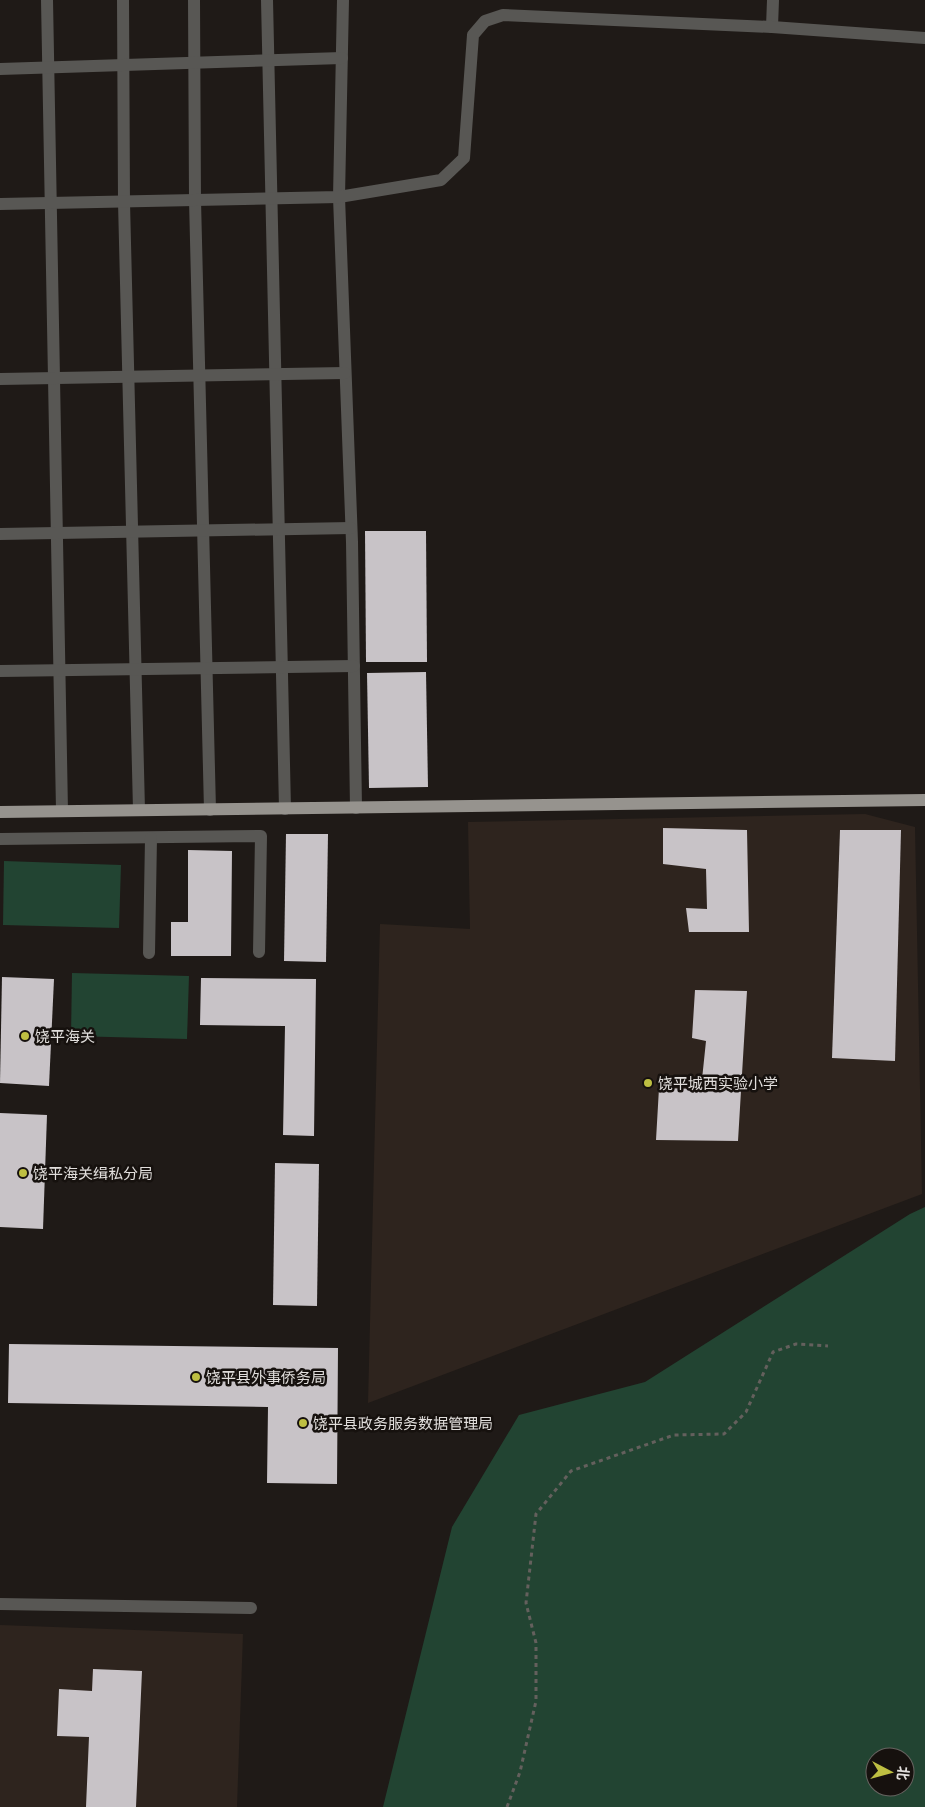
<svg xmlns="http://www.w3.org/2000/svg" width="925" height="1807" viewBox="0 0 925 1807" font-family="'Noto Sans','Noto Sans SC',sans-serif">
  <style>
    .built { fill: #2e241e }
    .green { fill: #224432; fill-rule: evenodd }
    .building { fill: #c8c3c7 }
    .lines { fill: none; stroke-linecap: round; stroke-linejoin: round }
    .path { stroke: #64605d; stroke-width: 3; stroke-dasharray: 4 4; stroke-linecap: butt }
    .minor { stroke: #585754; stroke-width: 12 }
    .major { stroke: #96938e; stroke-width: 12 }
    .poi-dot { fill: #bebf42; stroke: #16110e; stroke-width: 2 }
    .labels { text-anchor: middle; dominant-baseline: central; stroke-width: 5; stroke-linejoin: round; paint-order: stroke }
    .poi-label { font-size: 15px; fill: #e1dedc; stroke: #16110e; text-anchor: start }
  </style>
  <rect width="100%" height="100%" fill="#1f1a17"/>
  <g class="built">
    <path d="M865 814 915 827 922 1194 368 1403 380 924 470 929 468 822Z"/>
    <path d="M0 1625 243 1634 237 1807H0Z"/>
  </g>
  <g class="green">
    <path d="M4 861 121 865 119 928 3 925Z"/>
    <path d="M72 973 189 976 187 1039 71 1036Z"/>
    <path d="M925 1207V1807H383L452 1527 519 1415 645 1382 910 1214ZM875 1757H905V1787H875Z"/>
  </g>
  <g class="building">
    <path d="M365 531H426L427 662H366Z"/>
    <path d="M426 672 428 787 369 788 367 673Z"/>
    <path d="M663 828 747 830 749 932H689L686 908 707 909 706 869 663 864Z"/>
    <path d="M840 830H901L895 1061 832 1058Z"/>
    <path d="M286 834H328L326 962 284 961Z"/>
    <path d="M188 850 232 851 231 956H171V922H188Z"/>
    <path d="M2 977 54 979 49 1086 0 1083Z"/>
    <path d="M201 978 316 979 314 1136 283 1135 285 1026 200 1025Z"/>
    <path d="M695 990 747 991 738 1141 656 1140 659 1088 701 1089 706 1041 692 1038Z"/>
    <path d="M0 1113 47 1115 43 1229 0 1227Z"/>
    <path d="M275 1163 319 1164 317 1306 273 1305Z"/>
    <path d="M9 1344 338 1348 337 1484 267 1483 268 1407 8 1403Z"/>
    <path d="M93 1669 142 1671 136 1807H86L89 1737 57 1736 59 1689 92 1691Z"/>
  </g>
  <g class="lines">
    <path class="path" d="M507 1807 520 1772 536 1701V1643L526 1603 536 1514 571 1471 674 1435 724 1434 746 1412 773 1352 796 1344 828 1346"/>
    <g class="minor">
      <path d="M47 0 62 811"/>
      <path d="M123 0 124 202 139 810"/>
      <path d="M194 0 195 200 210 810"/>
      <path d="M267 0 285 809"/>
      <path d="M343 0 339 197 352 542 356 808"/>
      <path d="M772 27 773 0"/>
      <path d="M0 69 342 58"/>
      <path d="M0 204 339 197 441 180 464 158 473 35 485 21 503 15 772 27 925 38"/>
      <path d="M0 379 345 373"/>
      <path d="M0 534 351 528"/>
      <path d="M0 671 354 666"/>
      <path d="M0 839 261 836 259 952"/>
      <path d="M149 953 151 838"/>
      <path d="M0 1604 251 1608"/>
    </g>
    <path class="major" d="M0 812 925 800"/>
  </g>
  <g class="poi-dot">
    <circle cx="25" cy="1036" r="5"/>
    <circle cx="648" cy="1083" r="5"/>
    <circle cx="23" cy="1173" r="5"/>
    <circle cx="196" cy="1377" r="5"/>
    <circle cx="303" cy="1423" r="5"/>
  </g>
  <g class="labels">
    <g class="poi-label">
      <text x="35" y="1036">饶平海关</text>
      <text x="658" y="1083">饶平城西实验小学</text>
      <text x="33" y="1173">饶平海关缉私分局</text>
      <text x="206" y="1377">饶平县外事侨务局</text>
      <text x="313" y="1423">饶平县政务服务数据管理局</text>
    </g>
  </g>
  <g transform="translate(890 1772) rotate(96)"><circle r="24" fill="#16110e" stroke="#676360"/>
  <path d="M0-4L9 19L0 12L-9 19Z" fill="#bebf42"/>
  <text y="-8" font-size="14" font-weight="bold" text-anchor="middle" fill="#e1dedc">北</text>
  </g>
</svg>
